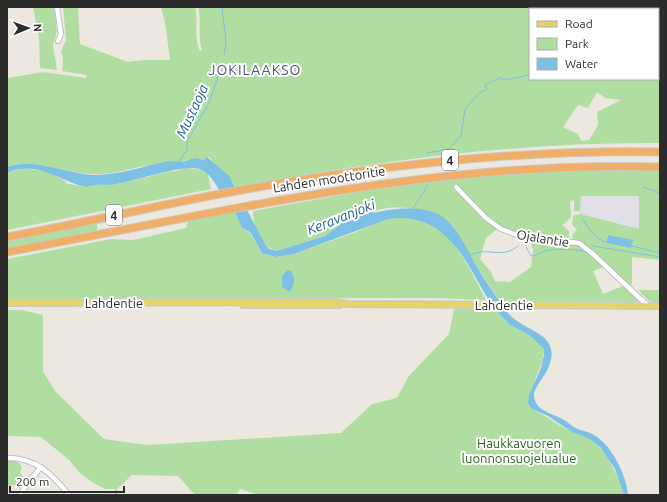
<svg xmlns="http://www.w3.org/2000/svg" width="667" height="502" viewBox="0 0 667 502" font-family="Ubuntu,sans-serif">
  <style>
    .industrial { fill: #e2dfe6 }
    .green { fill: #b0dea1; fill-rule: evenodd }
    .water { fill: #7cc0e5 }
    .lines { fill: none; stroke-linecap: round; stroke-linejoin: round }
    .stream { stroke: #7cc0e5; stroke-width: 1 }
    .minor-casing { stroke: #b3b4be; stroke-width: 6 }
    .major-casing { stroke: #c8c8c8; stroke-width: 8 }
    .highway-casing { stroke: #c8c8c8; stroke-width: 9 }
    .minor { stroke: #fff; stroke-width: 4.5 }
    .major { stroke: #e5d46c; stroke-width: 5.5 }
    .highway { stroke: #f1ae66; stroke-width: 7 }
    .labels { text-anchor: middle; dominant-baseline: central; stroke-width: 4; stroke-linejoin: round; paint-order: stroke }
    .shield { fill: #fff; stroke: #6b6b6b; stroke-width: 1 }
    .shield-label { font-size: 12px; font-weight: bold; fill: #2c2c2c }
    .street-label { font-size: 13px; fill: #2c2c2c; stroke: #fff }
    .park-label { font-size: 13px; fill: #296421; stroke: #fff }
    .neighbourhood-label { font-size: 14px; letter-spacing: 1px; fill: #505379; stroke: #fff }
    .water-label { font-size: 14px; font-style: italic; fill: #195e93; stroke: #fff }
  </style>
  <rect width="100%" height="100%" fill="#ece8e0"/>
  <path class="industrial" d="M580 196H639V229L580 215Z"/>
  <g class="green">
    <path d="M33 7H54L57 31 53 45 57 70 40 68 39 38Z"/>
    <path d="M63 7H78L80 44 128 62 144 60H170L165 22 161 7H195C199 21 193 38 200 51L202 50C197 36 202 21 198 7H632L634 9H530V79H658V34L660 37V143C517 142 374 161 234 188L209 157 204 160C194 157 191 159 181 162 172 164 161 164 151 165 131 168 114 175 94 174 64 174 37 157 7 167V78L43 72 86 78V75L62 71 63 60 61 51 66 40ZM597 92 605 98 621 100 597 112 598 125 589 140 581 141 578 134 563 127 578 105 588 108Z"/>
    <path d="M23 168 49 172 67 182 64 183 86 187 92 185 118 184 167 172 176 171 186 168 198 169 210 175H208L211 189 7 230V173Z"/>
    <path d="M591 170 660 171V260L632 257V284L629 286 583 244 573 240 572 235 577 229 572 225 573 216 580 214 639 229V196H581L580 211H574V200L570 201 571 218 562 225 569 231V238L566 240 524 235 500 227 486 238 480 259 491 272 495 281 510 282 531 267 533 249 531 243 532 239C567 242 578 239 604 267L593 271 603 294 623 286 639 298 637 302 499 301C488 284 478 265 465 250 457 241 454 230 445 222 430 209 390 202 372 213 370 214 369 216 367 216L360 214 356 218 342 223 325 236 276 251C260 246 253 226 253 211L397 185 496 175Z"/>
    <path d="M235 212 242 228 249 232 262 253 276 257 294 254 356 232 395 215 435 222 454 244 471 271 486 300 437 298 7 299V259L111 239 133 240 186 228 188 221Z"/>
    <path d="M97 222V232L7 248V239Z"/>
    <path d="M638 290H660V303L649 301Z"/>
    <path d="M494 308 510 325 529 335 544 349C544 361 539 369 535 380 532 388 533 400 532 409 546 416 558 425 572 432 578 435 586 436 592 440 608 453 618 476 624 495H258L240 489 236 495H195L178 476 132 475 117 489 118 495H115V489H105L92 482 80 473 69 460 41 437 7 436V310H22L43 315V371L55 391 104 439 147 445 341 433 372 404 397 398 408 377 449 334 454 309Z"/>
    <path d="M7 460 16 461 22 466 20 473 26 482 21 489 14 485 7 486Z"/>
  </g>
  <g class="water">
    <path d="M207 157 229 176 235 188 220 191C214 182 210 173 199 169 184 164 135 181 117 184 107 186 96 183 86 187 60 181 35 159 7 173V167C37 157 64 174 94 175 119 175 144 166 169 161 173 161 177 162 181 162 193 160 190 156 204 160Z"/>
    <path d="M369 207 374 213C393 208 426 205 443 217 457 228 465 245 473 260 481 274 490 287 499 301H489C465 260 445 210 388 219L294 254 276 257 262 253 250 232 242 228 235 212 247 210 265 244 269 249 276 251 325 236 342 223 356 218Z"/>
    <path d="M608 235 633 240 631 248 607 243Z"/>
    <path d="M287 270 291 271C296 279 295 283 290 292L282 287V277Z"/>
    <path d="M505 307C513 331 561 329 550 363 547 374 538 382 534 393 533 411 552 413 564 420 568 422 570 425 574 427 580 431 588 431 594 435 611 444 627 476 628 495H624L615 469 600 447 590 439 572 432 548 416 532 409 528 403 529 395 541 368 544 355V349L529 335 510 325 494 308Z"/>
  </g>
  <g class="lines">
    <g class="stream">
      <path d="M222 7 226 42 224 55"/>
      <path d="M427 153 449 149 461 136 465 109 479 93 487 89 485 85 499 78 505 80 530 75"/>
      <path d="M179 162 187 150V141L209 103 222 65"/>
      <path d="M643 187 660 193"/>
      <path d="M412 210 428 185"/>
      <path d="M583 218C587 228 596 240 607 242"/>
      <path d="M593 246 660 257"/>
      <path d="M632 246 660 253"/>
      <path d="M526 247 531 256C537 256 540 252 545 251 558 248 570 249 583 251"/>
      <path d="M470 255C490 246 501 260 518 246"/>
    </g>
    <g class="minor-casing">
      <g id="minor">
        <path d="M57 7 61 34 58 41"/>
        <path d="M636 7 638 9"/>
        <path d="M658 29 660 31"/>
        <path d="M456 187 486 218 501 229 522 237 579 243 593 254 648 306"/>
        <path d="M7 458C35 457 52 474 69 495"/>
        <path d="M20 495 27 484 41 467"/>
      </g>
    </g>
    <g class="major-casing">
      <g id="major">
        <path d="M7 303 333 302 347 304 660 306"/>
        <path d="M243 305H340"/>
      </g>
    </g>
    <g class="highway-casing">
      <g id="highway">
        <path d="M7 237C85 223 163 204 241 190 380 165 519 149 660 152"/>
        <path d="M7 252C223 212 438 160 660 167"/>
      </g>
    </g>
    <use href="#minor" class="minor"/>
    <use href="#major" class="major"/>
    <use href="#highway" class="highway"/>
  </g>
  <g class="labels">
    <g class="shield">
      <rect x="442" y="150" width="16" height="20" rx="3"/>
      <rect x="106" y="205" width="16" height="20" rx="3"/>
    </g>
    <g class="shield-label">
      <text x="450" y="160">4</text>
      <text x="114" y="215">4</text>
    </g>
    <g class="street-label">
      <text transform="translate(329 179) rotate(-9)">Lahden moottoritie</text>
      <text transform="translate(543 238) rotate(9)">Ojalantie</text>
      <text x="114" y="303">Lahdentie</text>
      <text x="504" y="305">Lahdentie</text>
    </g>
    <g class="park-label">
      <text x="519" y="443">Haukkavuoren<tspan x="519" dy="15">luonnonsuojelualue</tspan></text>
    </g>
    <g class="neighbourhood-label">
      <text x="255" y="70">JOKILAAKSO</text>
    </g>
    <g class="water-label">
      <text transform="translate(192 111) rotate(-65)">Mustaoja</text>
      <text transform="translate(341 217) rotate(-22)">Keravanjoki</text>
    </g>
  </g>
  <rect width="667" height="502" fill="none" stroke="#2c2c2c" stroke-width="16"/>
  <rect x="529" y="8" width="130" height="72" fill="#ffffff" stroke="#ababab"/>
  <rect x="537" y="21" width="20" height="6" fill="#e5d46c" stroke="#ababab"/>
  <text x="565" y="28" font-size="12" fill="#2c2c2c">Road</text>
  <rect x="537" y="38" width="20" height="12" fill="#b0dea1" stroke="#ababab"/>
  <text x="565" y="48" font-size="12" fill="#2c2c2c">Park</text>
  <rect x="537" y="58" width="20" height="12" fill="#7cc0e5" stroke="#ababab"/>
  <text x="565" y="68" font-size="12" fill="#2c2c2c">Water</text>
  <g transform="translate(28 28) rotate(88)" stroke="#ffffff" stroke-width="3" paint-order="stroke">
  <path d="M0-3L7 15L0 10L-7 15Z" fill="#2c2c2c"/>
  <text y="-6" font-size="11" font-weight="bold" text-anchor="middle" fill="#2c2c2c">N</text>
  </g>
  <path d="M10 486v6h114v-6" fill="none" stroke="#2c2c2c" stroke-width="2"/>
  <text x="16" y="486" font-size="12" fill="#2c2c2c" stroke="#ffffff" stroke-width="3" paint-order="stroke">200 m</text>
</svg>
